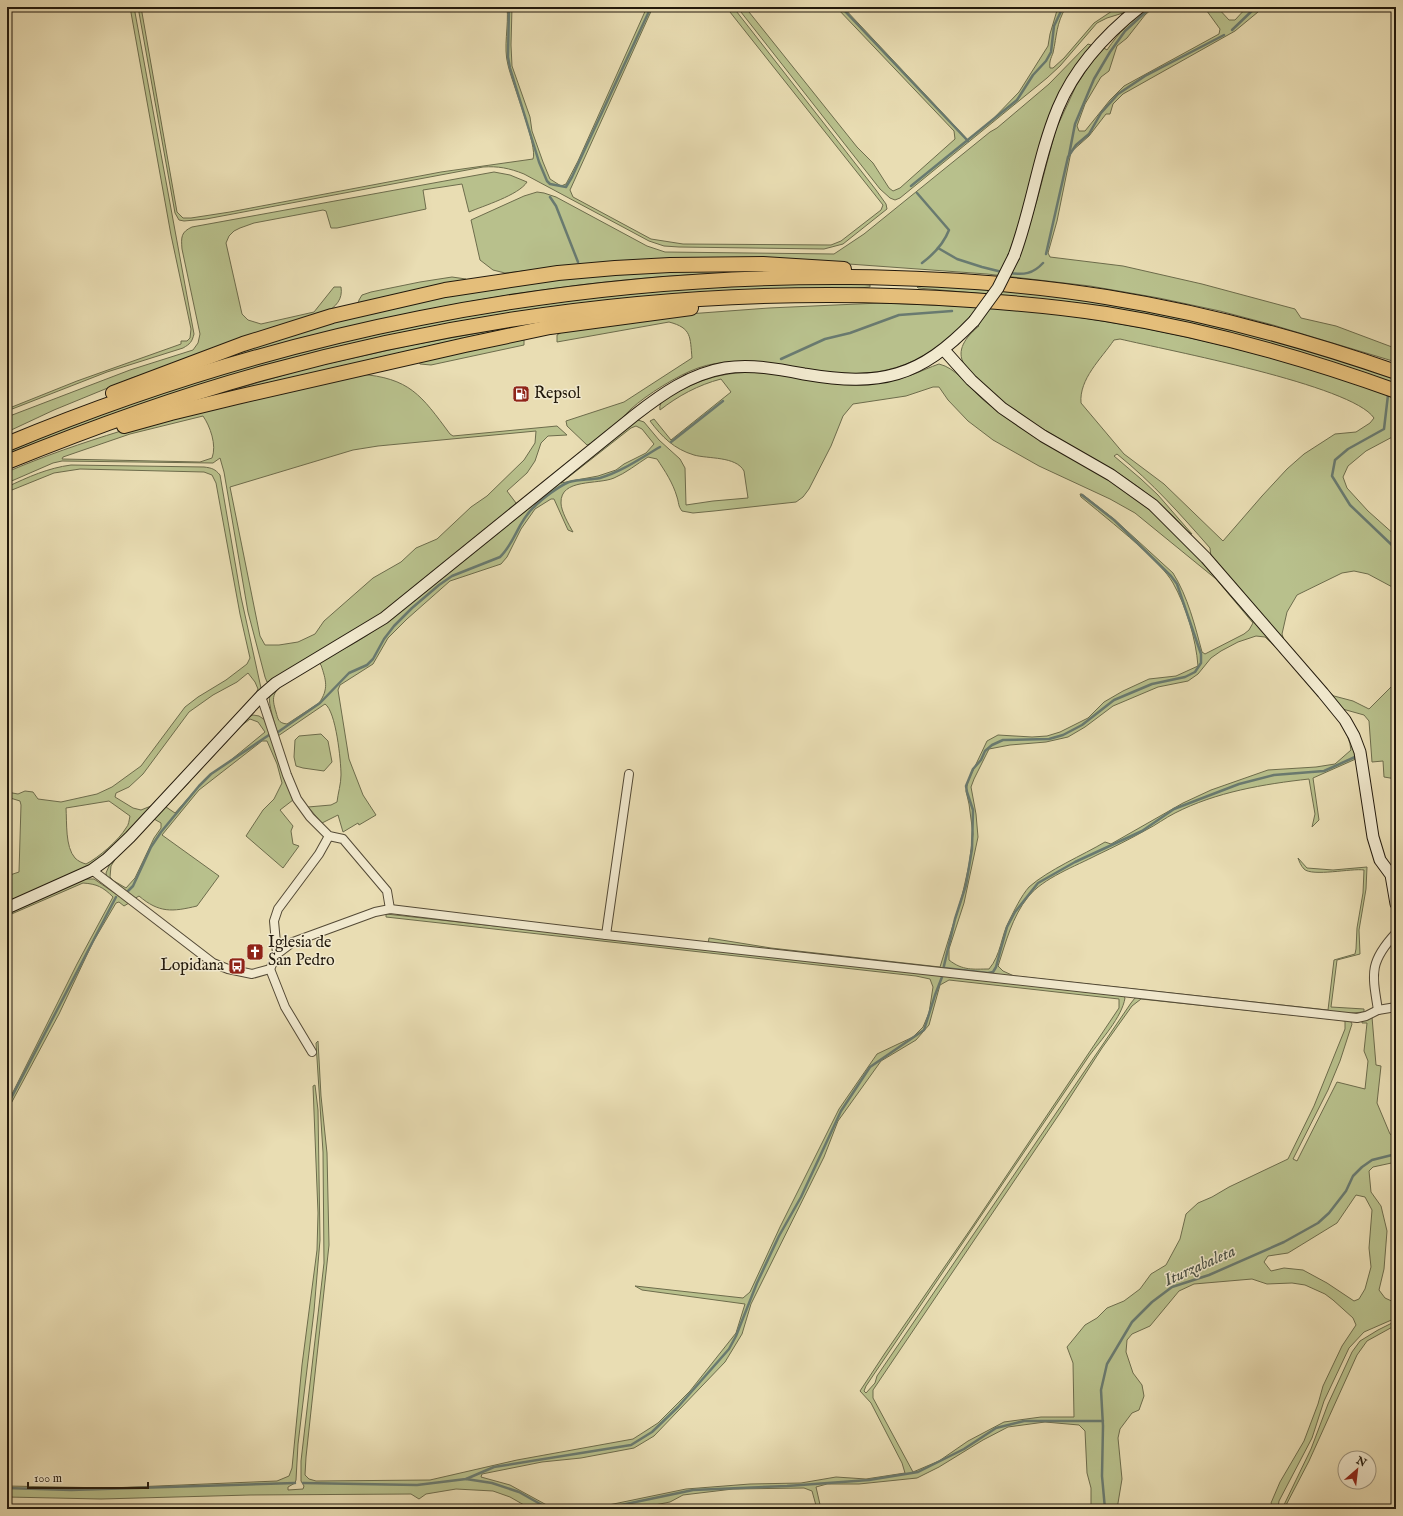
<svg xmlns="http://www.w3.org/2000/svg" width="1403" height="1516" viewBox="0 0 1403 1516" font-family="'IM FELL English',serif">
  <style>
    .green { fill: #b8c08c; stroke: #6d6c4c; fill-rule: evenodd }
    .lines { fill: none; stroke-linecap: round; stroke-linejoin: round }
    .stream { stroke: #697a70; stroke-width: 2.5 }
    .street-casing { stroke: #544a36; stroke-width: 10 }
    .secondary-casing { stroke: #22190c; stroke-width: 13 }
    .highway-casing { stroke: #22190c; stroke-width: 16 }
    .street { stroke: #f1e9ce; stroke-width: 8 }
    .secondary { stroke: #f1e9ce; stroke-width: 11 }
    .highway { stroke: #e4be7a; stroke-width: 14 }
    .secondary-bridge-casing { stroke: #22190c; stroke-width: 13; stroke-linecap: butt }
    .secondary-bridge { stroke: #f1e9ce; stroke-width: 11 }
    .labels { text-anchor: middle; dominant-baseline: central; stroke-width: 3; stroke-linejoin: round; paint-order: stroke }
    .poi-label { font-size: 16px; fill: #22190c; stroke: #f1e9ce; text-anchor: start }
    .water-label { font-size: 17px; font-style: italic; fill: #4b5246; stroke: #f1e9ce }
  </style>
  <rect width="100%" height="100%" fill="#e9ddb3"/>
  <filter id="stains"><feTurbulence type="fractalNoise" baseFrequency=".005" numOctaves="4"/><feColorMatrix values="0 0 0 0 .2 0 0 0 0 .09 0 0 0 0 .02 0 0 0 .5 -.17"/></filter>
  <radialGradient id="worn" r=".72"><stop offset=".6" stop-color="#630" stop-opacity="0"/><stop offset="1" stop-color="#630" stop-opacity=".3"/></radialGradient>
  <g class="green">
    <path d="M130 7H134L194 334C192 342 190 344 183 348L107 372 7 411V409L77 381 181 344V341H187L190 338 191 329 171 235Z"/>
    <path d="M138 7H141L177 212 183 218H191L230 212 441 172 533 159C538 147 512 83 508 65 503 47 509 26 507 7H512L511 45 512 66 530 117 532 131 543 162 550 179 561 186 566 184 578 161 647 7H653L570 190 573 197 651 239 683 244 831 245 841 241 881 210 883 205 726 7H733L876 190 886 204 887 209 843 244 824 249 679 247 664 246 649 241 524 174C509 168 498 166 483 167L206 219 184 221 179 220 175 213Z"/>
    <path d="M737 7H745L857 147 873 163 889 188 893 191 900 188 955 139 954 131 836 7H843L968 140 991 121 1019 92 1048 46 1050 34 1058 7H1066C1056 24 1057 35 1053 53 1051 58 1049 62 1050 68H1053L1064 58 1094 23 1118 7H1131L1123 13 1107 18 1097 23 1060 66 1047 78 900 198 895 200 890 198 880 189Z"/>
    <path d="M1146 7H1154L1145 15 1127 38 1117 46 1109 71 1101 77 1085 104 1077 126 1079 131H1085L1110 100 1124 86 1219 34 1220 29 1204 7H1217L1229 20H1235L1247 7H1264L1235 31 1123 94 1113 104 1110 114H1106L1089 136 1071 152 1057 221 1048 253 1050 257 1123 266 1202 284 1295 309 1301 318 1336 326 1392 347 1395 325 1396 300V362L1273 325 1220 311 1159 298 1090 286 987 274 821 262H609L505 273 493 270 480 260 471 220 524 196 537 192 544 193 556 197 647 246 665 252 834 254 864 234 990 132 997 128 1049 84 1088 44 1091 45 1081 59 1025 205 1009 254 1019 259 1037 200 1056 129 1076 86 1096 55 1104 48 1107 50C1119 32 1130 22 1146 7Z"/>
    <path d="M494 172 510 175 527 182C519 195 483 206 469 212L462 184 423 190 426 209 337 228H331L326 211 323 210 254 223 240 228 234 231 229 236 226 243 242 314 248 320 261 324 314 312 334 287H341C343 299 336 307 326 312L132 378 54 410 7 432V417L130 370 193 350 198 343 200 334 182 249C181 237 181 232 192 227Z"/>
    <path d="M764 269V272C573 275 384 312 202 366V362L328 323 426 298 601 273Z"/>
    <path d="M452 277 466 279V280L358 304 359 300 362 295 371 292 420 282Z"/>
    <path d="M847 283 870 285V287L415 331 7 456V449L146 396 304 350 466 315 581 298 714 286Z"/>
    <path d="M935 285C1052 292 1171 309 1284 342 1321 353 1359 366 1396 378V384L1324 360 1032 298 918 288 917 287Z"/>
    <path d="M880 303C936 305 991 307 1047 313 1081 317 1115 323 1148 329 1233 346 1315 368 1396 398V435L1366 451 1348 466 1343 477 1347 488 1368 511 1396 536V589L1368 574 1354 571 1342 573 1297 595 1287 612 1282 634 1285 643 1328 691 1334 696 1353 701 1369 709 1396 682V779L1384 777 1383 761 1372 762 1369 721 1364 715 1339 708 1211 557 1210 548C1180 514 1153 483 1117 454L1114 456 1141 479 1158 495 1192 534C1184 530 1180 523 1174 517 1159 504 1144 490 1127 479 1079 447 1025 425 983 384 976 377 967 371 963 362 956 348 969 334 979 326L970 317C937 356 894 377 842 373 818 372 794 366 770 364 747 361 720 360 698 368 678 375 646 395 631 409 617 422 605 440 587 445L567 426 566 421 624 402 692 358C690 337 692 328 669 322L557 342V335L564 331 688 314 769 308ZM1120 339C1166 350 1352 385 1374 418L1370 423 1356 432 1335 434 1304 454 1287 469 1262 496 1223 541 1164 484 1124 454 1081 403C1079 379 1101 359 1114 340Z"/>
    <path d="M588 318 202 399 308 368 412 345 522 325Z"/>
    <path d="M524 339V345L431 365 420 364 418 361Z"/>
    <path d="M939 364C956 368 967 385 979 396 986 403 995 409 1003 415 1040 444 1084 462 1122 489 1143 503 1162 520 1179 539 1192 551 1202 564 1217 574L1334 710 1352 738 1358 758 1313 778 1319 820 1312 827 1315 814 1309 779C1264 784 1216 792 1175 813 1165 818 1156 825 1146 830 1130 839 1114 847 1097 855 1076 866 1043 878 1028 897 1012 917 1006 942 998 966L1003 971 1014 976 1328 1010 1334 960 1355 954 1356 949 1357 928 1363 893 1364 870C1352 868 1312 877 1304 869 1301 866 1299 861 1298 858L1307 868 1333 870 1367 867 1366 889 1359 930 1360 954 1337 960 1331 1007 1364 1009V1012L1340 1014 1320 1012 708 944 709 938 771 948 940 967 962 896 969 865 973 834 969 804 966 791 968 781 987 741 998 735 1032 737 1047 736 1060 732 1088 718 1104 702 1123 691 1149 679 1176 676 1198 666C1196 639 1186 606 1173 583 1166 571 1155 561 1145 551 1124 532 1103 515 1081 497L1080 494H1082L1114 519 1173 573C1188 597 1195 626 1202 652L1205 654 1244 634 1249 630 1253 623 1216 579 1135 513 1110 499 1039 466 993 440 968 421 948 400 939 387H933L906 396 853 404 843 416 831 446 809 489 803 497 796 502 714 511 693 513 682 511C678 506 679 503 677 497 673 483 665 471 657 459L648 457C637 464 626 473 614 478 598 485 560 478 561 503 561 511 569 525 573 532L568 530 554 499H551L535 509 521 529 507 557 501 564 450 581 407 619 388 638 373 664 340 685 338 690 349 759 363 795 376 815 359 825 358 823 343 832 338 815 322 823 308 807 331 805 337 802C338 793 341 784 341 775 341 761 336 711 325 704L278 736C276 726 267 703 270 695 277 678 341 652 358 641 370 634 382 625 393 617L630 424 638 420 644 422 659 440 680 459 685 468 686 505 713 501 748 498 744 471C736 456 708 459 694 455 674 449 662 437 650 421L654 419 671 440 731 392 721 379C698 385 678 396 660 410 658 400 669 396 677 392 696 382 715 375 737 373 778 369 819 386 860 385 879 384 897 380 914 374 922 371 930 367 939 364ZM636 426 642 429 654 444 646 453 624 464 616 470 598 476 561 483 631 428ZM1256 636 1265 637C1291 662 1348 715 1351 750L1335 764 1316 767 1268 770 1211 790 1183 803 1111 844 1105 842C1083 855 1048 870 1029 887 1021 896 1014 911 1009 921 1001 936 1001 955 989 969 973 969 963 971 949 960V949L964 903 978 837 976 814 971 787 974 779 989 749 1010 745 1046 742 1068 737 1085 727 1113 706 1158 687 1188 681 1198 674 1211 658 1221 651 1238 642ZM319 663 321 665C326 680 329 689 319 703L287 724C278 723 278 719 276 712 274 705 272 699 275 693 281 682 308 670 319 663Z"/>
    <path d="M359 374C410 378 421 395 450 434L453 436 557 426 567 435 548 436 541 443 535 461 527 473 507 491 516 503V506L394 607 271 682H267L265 677 248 612 224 472 220 458 213 463 62 461 53 463 7 483V472C44 456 82 443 121 431ZM203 416C210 426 217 445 212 458L200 462 62 459 63 457 130 434ZM536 431 535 443 524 460 487 496 471 507 437 539 416 548 401 562 373 578 324 621 315 634 298 642 279 645H265L260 636 230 487 353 450 378 446Z"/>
    <path d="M71 465 204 467C212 468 215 469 220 475L241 597 261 688 260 692 145 816 96 864 7 904V901L11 899V895H7V876L19 872 21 805 20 801 7 797V792L18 794 25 791 33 792 38 799 61 802 97 794 112 787 141 766 185 707 198 697 226 680 247 664 250 658 240 614 216 483 212 475 204 472 80 469 54 473 7 492V487C28 477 48 468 71 465ZM248 673 255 682 258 689 256 693 151 806 141 810 133 808 115 797 116 793 129 787 143 774 189 712 213 695 237 682ZM109 801 130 816C129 820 129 825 126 828 119 840 98 858 86 864 82 863 78 861 75 858 65 847 67 822 66 808Z"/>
    <path d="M253 715 259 716 265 720 284 777 293 800 280 810 293 826 291 831 293 844 299 846 283 868 246 836 263 810 274 799 282 783 277 764 267 741H262L199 790 162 835 219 876 197 906C172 912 159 913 139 896L134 899 107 879 106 873 112 859 248 717ZM250 719 258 722 265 732 226 764 207 777 175 813 166 807 241 726ZM154 819 161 823V828L154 838 135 878 126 888 114 881 110 877 111 866 116 858Z"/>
    <path d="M321 734 328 741 332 762 324 771 303 768 296 766 294 757 295 740 299 736Z"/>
    <path d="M83 879H94L129 903 124 906 119 902 116 903 93 942 59 1014 7 1111V1104L77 964 113 897C103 887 97 884 83 883L7 916V911Z"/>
    <path d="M386 914 1123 995 1125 998C1122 1017 1101 1040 1089 1056L866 1386 864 1391 866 1393 875 1383 877 1376 1131 1003 1135 998 1141 997 1350 1020 1352 1024 1340 1061 1328 1090 1293 1159 1297 1161 1337 1082 1365 1089 1368 1061 1364 1051 1367 1023H1362V1019L1372 1017 1376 1065 1381 1066 1377 1103 1390 1134 1396 1138V1162L1373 1167 1369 1171 1371 1192 1381 1206 1387 1231 1384 1269 1379 1290 1385 1298 1396 1303V1318L1364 1332 1349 1348 1324 1401 1312 1438 1279 1501 1278 1508 1282 1509H1275L1273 1507 1271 1503 1280 1482 1304 1441 1318 1404 1323 1386 1342 1346 1356 1325 1353 1318 1333 1300 1325 1294 1305 1285 1292 1283 1267 1284 1252 1279 1194 1284 1179 1291 1150 1326 1132 1334 1127 1340 1126 1352 1133 1373 1142 1385 1144 1396 1139 1410 1132 1413 1120 1429 1118 1438 1122 1479 1117 1509H1091V1488L1087 1473 1085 1431 1079 1425 1045 1422 1008 1427 983 1440 939 1467 917 1478 859 1484H827L816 1487 821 1509H817L812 1491 804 1488 733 1489 683 1495 670 1502 634 1509H531L510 1497 493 1491 456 1489 426 1494 419 1499 411 1494 250 1495 101 1499 7 1497V1486L110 1488 277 1481 289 1476 292 1468 302 1365 317 1250 318 1213 313 1086 315 1085 318 1110 320 1240 314 1311 298 1444 296 1480 295 1483 288 1487V1490L303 1489 304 1486 301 1481V1461L324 1263 323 1152 316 1043 318 1041 321 1096 327 1153 329 1245 306 1457 305 1475 309 1479 316 1481 430 1480 517 1460 633 1439 658 1423 690 1391 736 1333 745 1304 642 1290 635 1286 743 1298 750 1292 780 1227 839 1109 877 1054 913 1037 923 1027 929 1013 933 987 930 979 916 976 386 917ZM949 980 1119 999V1008L972 1227 885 1353 860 1391 871 1403 902 1463 905 1473 866 1479 836 1477 801 1483 750 1484 686 1489 594 1508 554 1509 510 1485 481 1477 482 1474 542 1462 581 1458 634 1448 654 1436 725 1362 742 1334 751 1304 824 1157 838 1121 881 1061 916 1040 929 1025 940 985ZM1141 999 1339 1020 1345 1021V1029L1314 1106 1288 1159 1229 1187 1212 1197 1198 1203 1186 1214 1180 1239 1166 1265 1151 1274 1140 1289 1124 1301 1107 1308 1097 1318 1085 1325 1067 1347 1073 1363 1074 1417H1041L1004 1422 968 1441 939 1461 913 1472 873 1398V1390L1060 1113 1102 1048 1132 1006ZM1356 1195 1365 1197 1372 1210 1369 1248 1371 1267 1365 1289 1359 1299 1354 1301 1327 1283 1303 1270 1284 1268 1271 1271 1264 1262 1268 1256 1288 1253 1337 1223Z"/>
    <path d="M1396 1321V1325L1367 1341 1357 1355 1309 1461 1284 1509H1282L1311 1449 1328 1404 1352 1352 1360 1341 1378 1330Z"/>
  </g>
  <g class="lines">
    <g class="stream">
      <path d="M509 7 508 57 510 68 539 162 547 181 550 184 566 187 572 177 651 7"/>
      <path d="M841 7 968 141"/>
      <path d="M1232 30 1256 7"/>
      <path d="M1069 155 1075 124 1094 79 1110 52 1125 31 1151 7"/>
      <path d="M911 186 1017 100 1033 75 1046 61 1051 52 1054 26 1063 7"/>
      <path d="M917 193 949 230C944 243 934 254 922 263"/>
      <path d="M550 197 556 206 578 262"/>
      <path d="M938 248 957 259 982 267 1002 272"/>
      <path d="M1046 254 1068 157 1076 145 1089 134 1101 113 1118 94 1145 76 1224 35"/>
      <path d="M1009 273C1024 275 1033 274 1043 263"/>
      <path d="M781 359 825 339 850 333 899 315 952 311"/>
      <path d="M1388 395 1384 429 1348 449 1335 460 1332 476 1350 505 1396 549"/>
      <path d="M671 442 723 401"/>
      <path d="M278 732 320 703 349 673 367 665 373 659 384 639 394 626 412 608 439 585 452 576 500 557C515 543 518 521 534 507 542 499 559 486 569 482 579 479 590 480 600 478 621 472 641 458 660 447"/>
      <path d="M1394 755 1396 754"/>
      <path d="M127 892 133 886 151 847 161 832 199 786 211 774 269 735"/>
      <path d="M944 968 988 973 993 972 996 967 1000 952 1007 927 1015 912 1038 883 1075 862 1142 831 1174 809 1239 784 1274 775 1324 771 1355 757 1357 760"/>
      <path d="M943 970 955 919 966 885 972 849 973 810 967 792 966 786 973 769 981 760 985 751 992 745 1003 740 1049 739 1063 735 1082 725 1114 700 1152 684 1185 677 1195 672 1201 663V654L1177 584 1171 576 1114 520 1082 495"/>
      <path d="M7 1106 116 897"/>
      <path d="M466 1479 492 1483 519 1492 549 1509"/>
      <path d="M303 1483 417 1485 466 1479 494 1467 631 1445 652 1432 678 1407 729 1349 736 1336 757 1283 779 1236 801 1197 841 1111 870 1067 924 1030 935 995 942 977"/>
      <path d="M7 1488 71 1490 295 1483"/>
      <path d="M602 1509 693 1490 787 1486 869 1480 918 1472 964 1449 996 1428 1024 1421H1103"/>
      <path d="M1105 1509 1102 1476 1103 1426 1101 1390 1107 1364 1132 1322 1152 1302 1172 1287 1209 1275 1284 1242 1318 1223 1329 1213 1346 1191 1353 1176 1362 1167 1372 1160 1396 1154"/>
    </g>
    <g class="street-casing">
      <g id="street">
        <path d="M261 696 287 775 297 799 310 817 329 836 343 839 387 891 390 909"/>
        <path d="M92 870 213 963 228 969 252 974 270 969 277 954 293 942 375 912 390 909 606 935 1357 1018 1366 1016 1378 1010 1396 1007"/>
        <path d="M606 935 629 774"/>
        <path d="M277 954 274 921 278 909 319 854 329 836"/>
        <path d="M270 969 285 1007 312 1052"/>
        <path d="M1378 1010C1372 973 1369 962 1396 933"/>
      </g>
    </g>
    <g class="secondary-casing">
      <g id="secondary">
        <path d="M1014 256C1032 208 1038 156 1058 108 1075 67 1106 34 1140 7"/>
        <path d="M944 350 971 380 1002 408 1043 436 1111 475 1153 505 1206 558 1323 693 1345 720 1354 736 1360 752 1373 837 1380 860 1391 875 1396 904"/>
        <path d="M7 908 92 870 107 859 130 837 261 696 276 683 384 618 635 415C662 394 690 374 725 368 751 364 778 369 804 374 881 387 919 378 974 321"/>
      </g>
    </g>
    <g class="highway-casing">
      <g id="highway">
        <path d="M113 393 243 344 332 316 445 290 558 273 615 268 670 265 763 264 844 269"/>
        <path d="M124 426 171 413 237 397 465 345 550 327 691 308"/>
        <path d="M7 444C273 333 561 275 850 277 935 278 1021 283 1106 297 1205 313 1301 339 1396 372"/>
        <path d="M7 462C91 428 176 397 263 373 493 310 733 283 971 300 1016 303 1061 307 1106 314 1205 330 1302 357 1396 391"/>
      </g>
    </g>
    <use href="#street" class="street"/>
    <use href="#secondary" class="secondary"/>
    <use href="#highway" class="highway"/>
    <g class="secondary-bridge-casing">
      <path id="secondary-bridge" d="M974 321 998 288 1014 256"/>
    </g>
    <use href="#secondary-bridge" class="secondary-bridge"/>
  </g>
  <defs>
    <g id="fuel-square" transform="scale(0.9)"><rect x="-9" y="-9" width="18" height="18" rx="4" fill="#8f2418" stroke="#f1e9ce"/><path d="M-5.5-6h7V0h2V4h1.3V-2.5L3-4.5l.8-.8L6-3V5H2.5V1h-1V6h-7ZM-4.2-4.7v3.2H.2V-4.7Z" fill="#fff"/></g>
    <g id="church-square" transform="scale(0.9)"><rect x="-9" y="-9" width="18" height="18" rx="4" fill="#8f2418" stroke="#f1e9ce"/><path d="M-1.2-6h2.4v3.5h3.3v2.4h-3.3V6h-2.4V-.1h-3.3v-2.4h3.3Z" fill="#fff"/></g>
    <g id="bus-square" transform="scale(0.9)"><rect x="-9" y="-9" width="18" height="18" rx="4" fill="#8f2418" stroke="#f1e9ce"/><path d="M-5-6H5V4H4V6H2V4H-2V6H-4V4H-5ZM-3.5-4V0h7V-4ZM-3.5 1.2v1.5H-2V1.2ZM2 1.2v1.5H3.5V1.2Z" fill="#fff"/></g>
  </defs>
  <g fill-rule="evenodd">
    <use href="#fuel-square" x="521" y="394"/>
    <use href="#church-square" x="255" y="952"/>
    <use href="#bus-square" x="237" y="966"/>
  </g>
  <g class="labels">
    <g class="poi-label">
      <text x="534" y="394">Repsol</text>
      <text x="268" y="943">Iglesia de<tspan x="268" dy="18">San Pedro</tspan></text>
      <text x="224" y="966" text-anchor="end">Lopidana</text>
    </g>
    <g class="water-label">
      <text transform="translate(1200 1266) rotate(-24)">Iturzabaleta</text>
    </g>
  </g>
  <rect width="1403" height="1516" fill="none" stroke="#e9ddb3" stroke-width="24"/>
  <rect x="8" y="8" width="1387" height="1500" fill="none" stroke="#22190c" stroke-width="2"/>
  <rect x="12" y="12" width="1379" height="1492" fill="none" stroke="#22190c"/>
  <g transform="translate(1357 1470) rotate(28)"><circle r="19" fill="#f1e9ce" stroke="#9e9680"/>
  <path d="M0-3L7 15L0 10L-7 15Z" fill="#8f2418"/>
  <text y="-6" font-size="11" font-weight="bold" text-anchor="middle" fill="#22190c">N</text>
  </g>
  <path d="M28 1482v6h120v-6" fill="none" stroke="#22190c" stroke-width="2"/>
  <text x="34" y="1482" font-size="12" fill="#22190c" stroke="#f1e9ce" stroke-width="3" paint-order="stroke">100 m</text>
  <rect width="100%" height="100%" filter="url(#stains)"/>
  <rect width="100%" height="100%" fill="url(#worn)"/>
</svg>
